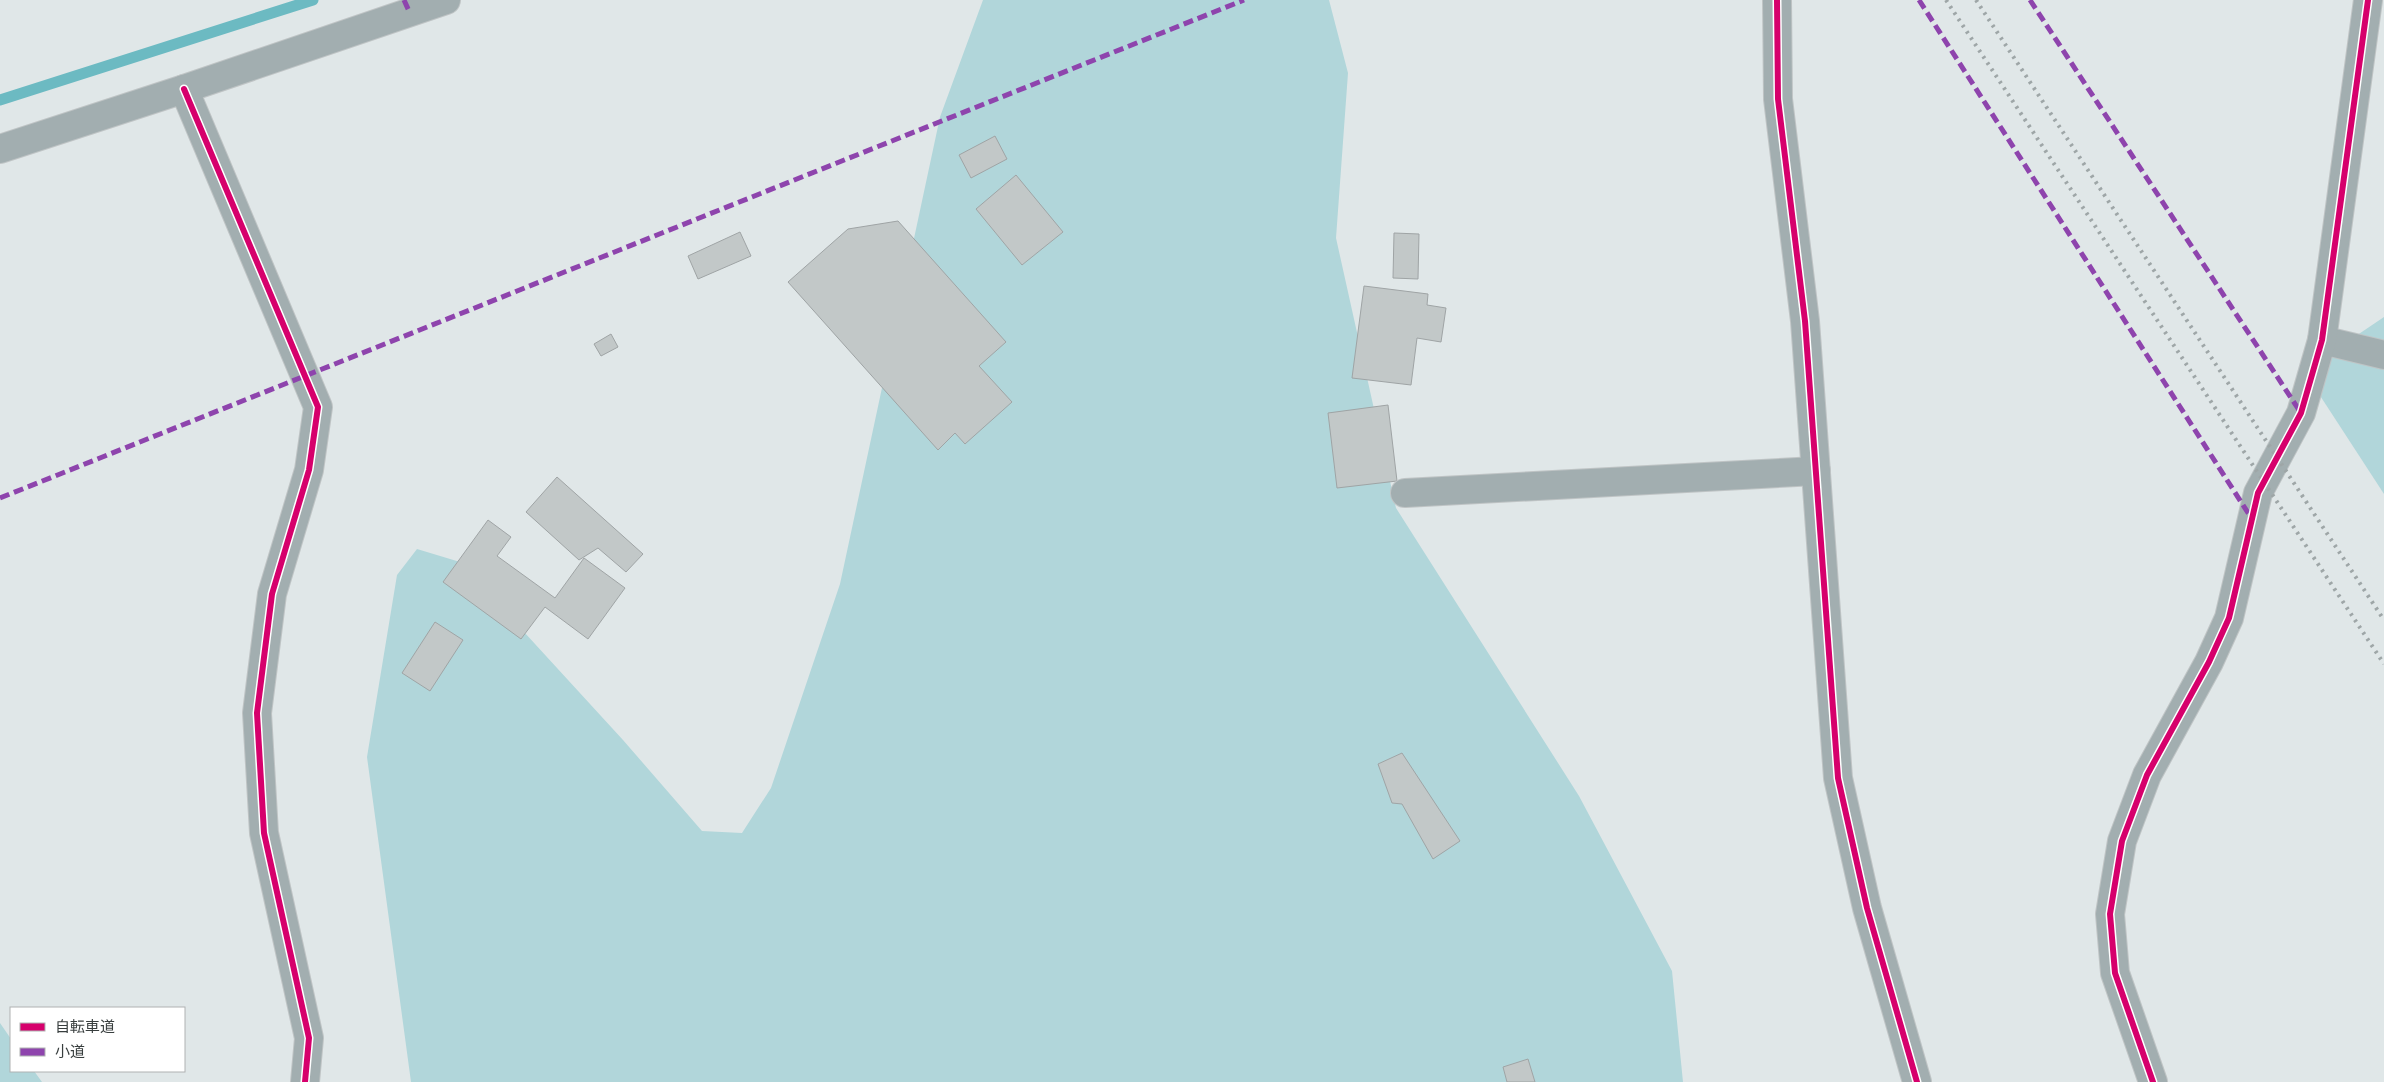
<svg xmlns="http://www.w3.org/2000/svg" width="2384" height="1082" viewBox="0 0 2384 1082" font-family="Lato,'Noto Sans JP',sans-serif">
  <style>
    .green { fill: #b1d6da }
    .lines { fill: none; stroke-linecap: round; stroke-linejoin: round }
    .stream { stroke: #6cbac2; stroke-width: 11 }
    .building { fill: #c2c8c8; stroke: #9fa4a5 }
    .minor-casing { stroke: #bfc4c5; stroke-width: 30 }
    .minor { stroke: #a2aeb0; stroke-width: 28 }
    .rail { stroke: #9ea6a7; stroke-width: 4; stroke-dasharray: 2.5 5; stroke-linecap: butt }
    .quiet { stroke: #8e44ad; stroke-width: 5; stroke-dasharray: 10 5; stroke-linecap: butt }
    .cycleway-casing { stroke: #fff; stroke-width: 9 }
    .cycleway { stroke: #d6006c; stroke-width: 6 }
  </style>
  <rect width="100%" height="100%" fill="#e0e7e8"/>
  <g class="green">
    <path d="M983 0H1329L1348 73 1336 238 1396 508 1579 796 1672 971 1683 1082H411L367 757 397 575 417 549 460 562 623 740 702 831 742 833 771 788 840 584 940 117Z"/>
    <path d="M2384 317V494L2304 371Z"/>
    <path d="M0 1023 11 1039V1071H34L42 1082H0Z"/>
  </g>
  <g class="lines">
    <path class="stream" d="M0 100 313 0"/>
  </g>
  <g class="building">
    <path d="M995 136 1007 159 971 178 959 155Z"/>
    <path d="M1016 175 1063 232 1022 265 976 209Z"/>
    <path d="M898 221 1006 342 979 366 1012 402 965 444 955 433 938 450 788 282 848 229Z"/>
    <path d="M740 232 751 256 698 279 688 256Z"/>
    <path d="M1394 233 1419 234 1418 279 1393 278Z"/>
    <path d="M1364 286 1428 294 1427 305 1446 308 1441 342 1417 338 1411 385 1352 378Z"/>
    <path d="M611 334 618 347 601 356 594 344Z"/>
    <path d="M1388 405 1397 481 1337 488 1328 413Z"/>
    <path d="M557 477 643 554 626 572 598 548 579 560 526 512Z"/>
    <path d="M488 520 511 537 497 556 555 598 584 558 625 588 588 639 545 607 521 639 443 582Z"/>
    <path d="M435 622 463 640 430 691 402 673Z"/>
    <path d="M1402 753 1460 841 1433 859 1402 804 1392 803 1378 764Z"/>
    <path d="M1528 1059 1535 1082H1507L1503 1067Z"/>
  </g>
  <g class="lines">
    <g class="minor-casing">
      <g id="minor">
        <path d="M1777 0 1778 99 1805 321 1838 778 1867 908 1917 1082"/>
        <path d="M184 89 318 407 309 470 272 594 257 713 264 833 309 1038 305 1082"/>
        <path d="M0 149 184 89 446 0"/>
        <path d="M2322 340 2384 355"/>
        <path d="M1405 493 1816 471"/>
        <path d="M2153 1082 2115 973 2110 914 2122 841 2147 775 2209 662 2229 618 2258 493 2301 413 2322 340 2368 0"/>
      </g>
    </g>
    <use href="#minor" class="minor"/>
    <g class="rail">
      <path d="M1946 0 2384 664"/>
      <path d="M1976 0 2384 620"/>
    </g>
    <g class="quiet">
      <path d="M404 0 409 11"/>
      <path d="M1919 0 2252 519"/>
      <path d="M2030 0 2301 413"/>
      <path d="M0 498 1244 0"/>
    </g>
    <g class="cycleway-casing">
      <g id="cycleway">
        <path d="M1777 0 1778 99 1805 321 1838 778 1867 908 1917 1082"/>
        <path d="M184 89 318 407 309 470 272 594 257 713 264 833 309 1038 305 1082"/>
        <path d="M2153 1082 2115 973 2110 914 2122 841 2147 775 2209 662 2229 618 2258 493 2301 413 2322 340 2368 0"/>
      </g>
    </g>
    <use href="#cycleway" class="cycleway"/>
  </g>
  <rect x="10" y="1007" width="175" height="65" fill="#ffffff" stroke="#afb2b2"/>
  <rect x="20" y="1023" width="25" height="8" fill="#d6006c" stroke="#afb2b2"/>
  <text x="55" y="1032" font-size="15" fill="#383e3e">自転車道</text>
  <rect x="20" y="1048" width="25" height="8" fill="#8e44ad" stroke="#afb2b2"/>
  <text x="55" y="1057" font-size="15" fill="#383e3e">小道</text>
</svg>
